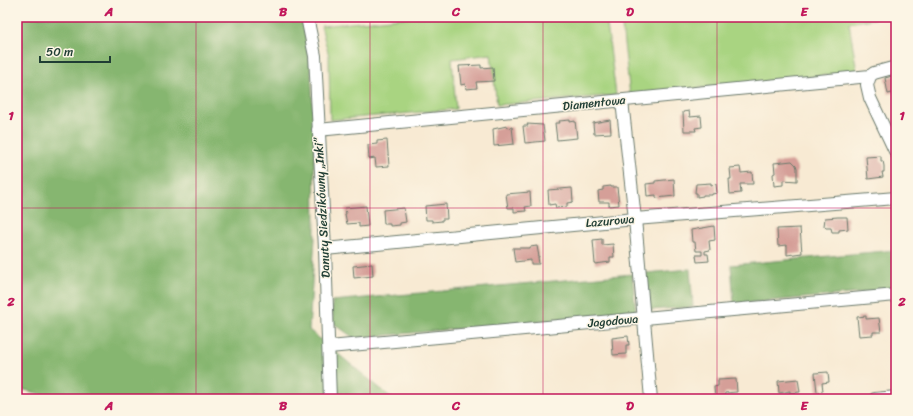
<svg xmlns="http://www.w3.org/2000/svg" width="913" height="416" viewBox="0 0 913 416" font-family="Sriracha,sans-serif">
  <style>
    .green { fill: #a9d481; stroke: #64885a }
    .forest { fill: #86b66f; stroke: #527a52 }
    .building { fill: #d59f98 }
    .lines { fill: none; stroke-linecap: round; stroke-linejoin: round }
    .minor-casing { stroke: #6b7a6c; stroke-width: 14 }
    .minor { stroke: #fff; stroke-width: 12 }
    .grid { fill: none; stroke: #c2185b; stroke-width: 1; stroke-opacity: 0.55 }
    .labels { text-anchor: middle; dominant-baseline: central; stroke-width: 3; stroke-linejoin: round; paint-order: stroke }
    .street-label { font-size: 12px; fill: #1f3d34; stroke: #fcf5e5 }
    .neatline { fill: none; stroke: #c2185b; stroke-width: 1.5 }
    .grid-label { font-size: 13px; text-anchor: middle; font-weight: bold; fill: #c2185b }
  </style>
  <rect width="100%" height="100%" fill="#fcf5e5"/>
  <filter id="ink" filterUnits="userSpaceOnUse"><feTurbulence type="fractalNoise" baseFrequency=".025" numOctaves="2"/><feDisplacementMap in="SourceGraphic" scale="8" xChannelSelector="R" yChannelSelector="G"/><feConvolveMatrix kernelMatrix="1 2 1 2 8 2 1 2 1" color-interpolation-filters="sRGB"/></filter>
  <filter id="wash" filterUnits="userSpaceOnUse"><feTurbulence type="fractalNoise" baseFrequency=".012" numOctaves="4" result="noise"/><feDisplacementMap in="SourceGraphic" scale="16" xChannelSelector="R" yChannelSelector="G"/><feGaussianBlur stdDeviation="0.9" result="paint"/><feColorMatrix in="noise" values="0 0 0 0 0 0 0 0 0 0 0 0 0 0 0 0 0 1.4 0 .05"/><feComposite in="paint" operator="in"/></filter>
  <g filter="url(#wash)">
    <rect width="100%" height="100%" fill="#f8ead3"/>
    <g class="green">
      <path d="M411 17H606L616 95 497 105 491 54 452 59 456 109 330 120 329 56 321 26Z"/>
      <path d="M621 17H885L849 23 857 72 630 95Z"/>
    </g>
    <g class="forest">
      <path d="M17 17H302L311 71 314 131 315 238 309 330 393 399H61L17 388Z"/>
      <path d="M896 250V290L734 304 731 265Z"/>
      <path d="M690 269 693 307 649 310 646 273Z"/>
      <path d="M632 274 636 313 354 338 333 323 332 301Z"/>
    </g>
    <g id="blocks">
      <g class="building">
        <path d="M481 65V68L493 67 494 81 476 82 477 88 466 89 465 84 461 85 459 66Z"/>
        <path d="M896 75V92L888 94 885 78Z"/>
        <path d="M689 111 690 117 701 116 702 127 695 128 696 131H684L683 112Z"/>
        <path d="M570 120V122L575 121 577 138 557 140 555 123H560L559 121Z"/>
        <path d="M610 120 611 133 594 134 593 123Z"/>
        <path d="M527 124 543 125 545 141 525 143 523 126H528Z"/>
        <path d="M507 126V128L512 127 514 144 494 146 493 129Z"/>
        <path d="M387 140 389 166 376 167 375 158 369 159 368 145 377 144V141Z"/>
        <path d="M881 156V161H883L884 166V172H882L883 177 868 179 866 157Z"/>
        <path d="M792 161 796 165 797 168V181L783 180V185L774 186 773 174 775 173 774 163Z"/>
        <path d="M740 167 741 173 752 172 753 184H740L741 193 730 194 729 179H731L730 168Z"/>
        <path d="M674 179 675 196 656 198V195L647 196 646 184 655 183V181Z"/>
        <path d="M711 183V185L716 184 717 193 712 194V195H703V196L697 197V193H695L696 184Z"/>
        <path d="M611 186V187H617L619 205 609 206V202H599L598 191 603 190V187Z"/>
        <path d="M572 188 573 202 567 203V207L556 208 555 204 549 205 548 190Z"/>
        <path d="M530 192 531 206 525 207 526 211 514 212V208H508L506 194Z"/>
        <path d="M446 204 447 219H442V221L432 222V220H426L425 206Z"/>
        <path d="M366 206 368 226 359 227V223L347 224 345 214H346L345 208Z"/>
        <path d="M404 208 406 222 400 223V225L390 226V224H384L383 210Z"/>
        <path d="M838 217H847L848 229 839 230V232H832L831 228H826L824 226 825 218Z"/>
        <path d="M714 226 715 240 709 241 710 250 705 251V254H708L709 261 697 262 696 255H702V251H696L695 242H692L691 230Z"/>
        <path d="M800 228 802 253 787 255V245L778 246 777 229Z"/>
        <path d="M602 239V245L613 244 614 257H610V262L595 264 593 240Z"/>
        <path d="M537 246 539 257H538L539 264H531V260L515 262 513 248H530V247Z"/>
        <path d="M372 264 373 276 354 278 353 266Z"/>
        <path d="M866 316V319L879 318 881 332H873V335L859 336 857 317Z"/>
        <path d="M628 336 629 345H626V354L613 355 612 338Z"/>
        <path d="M828 372 829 382 822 383 823 391 817 392 815 373Z"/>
        <path d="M736 379 737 392 725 393 724 399H715L714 387 718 386V380Z"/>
        <path d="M798 379 800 392 790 393V391L779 393 778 381Z"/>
      </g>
    </g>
  </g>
  <g filter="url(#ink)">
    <use href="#blocks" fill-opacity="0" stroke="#6b7a6c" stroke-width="1"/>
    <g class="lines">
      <g class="minor-casing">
        <g id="minor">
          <path d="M307 17 315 56 325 249 330 399"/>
          <path d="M896 67 874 73 870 76 867 85 870 98 896 153"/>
          <path d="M622 101 635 219 651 399"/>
          <path d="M318 130 870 76"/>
          <path d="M325 249 635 219 896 198"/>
          <path d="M329 347 896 295"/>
          <path d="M875 399 896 397"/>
        </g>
      </g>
      <use href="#minor" class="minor"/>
    </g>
  </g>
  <path class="grid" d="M196 17V399M370 17V399M543 17V399M717 17V399M17 208H896"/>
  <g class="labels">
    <g class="street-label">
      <text transform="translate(594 103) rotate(-6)">Diamentowa</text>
      <text transform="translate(322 208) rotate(-93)">Danuty Siedzikówny „Inki”</text>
      <text transform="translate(610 221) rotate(-5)">Lazurowa</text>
      <text transform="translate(613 321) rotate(-5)">Jagodowa</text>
    </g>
  </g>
  <rect width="913" height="416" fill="none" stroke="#fcf5e5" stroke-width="44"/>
  <path d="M40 56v6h70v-6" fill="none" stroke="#1f3d34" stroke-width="2"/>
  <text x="46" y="56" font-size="12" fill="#1f3d34" stroke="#fcf5e5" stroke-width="3" paint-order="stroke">50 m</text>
  <rect x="22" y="22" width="869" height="372" class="neatline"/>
  <g class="grid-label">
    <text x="109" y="16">A</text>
    <text x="283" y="16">B</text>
    <text x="456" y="16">C</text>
    <text x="630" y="16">D</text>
    <text x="804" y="16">E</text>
    <text x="11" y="120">1</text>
    <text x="902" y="120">1</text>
    <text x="11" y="306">2</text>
    <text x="902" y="306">2</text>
    <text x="109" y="410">A</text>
    <text x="283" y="410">B</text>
    <text x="456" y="410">C</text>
    <text x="630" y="410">D</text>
    <text x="804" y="410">E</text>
  </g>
</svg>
